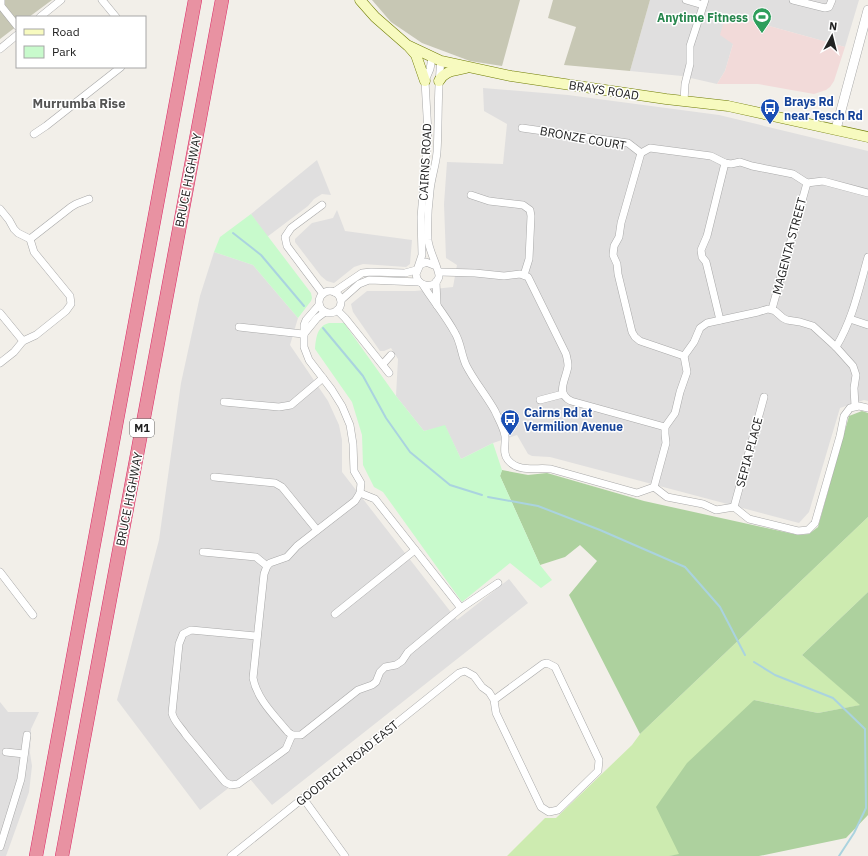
<svg xmlns="http://www.w3.org/2000/svg" width="868" height="856" viewBox="0 0 868 856" font-family="'IBM Plex Sans',sans-serif">
  <style>
    .residential { fill: #e0dfdf }
    .commercial { fill: #f2dad9 }
    .construction { fill: #c7c7b4 }
    .grass { fill: #cdebb0 }
    .forest { fill: #add19e }
    .park { fill: #c8facc }
    .lines { fill: none; stroke-linecap: round; stroke-linejoin: round }
    .stream { stroke: #aad3df; stroke-width: 2 }
    .minor-casing { stroke: #a9a9a9; stroke-width: 8 }
    .tertiary-casing { stroke: #a9a9a9; stroke-width: 10 }
    .secondary-casing { stroke: #707d05; stroke-width: 11 }
    .motorway-casing { stroke: #dc2a67; stroke-width: 14 }
    .minor { stroke: #fff; stroke-width: 7 }
    .tertiary { stroke: #fff; stroke-width: 9 }
    .secondary { stroke: #f7fabf; stroke-width: 10 }
    .motorway { stroke: #e892a2; stroke-width: 13 }
    .labels { text-anchor: middle; dominant-baseline: central; stroke-width: 3; stroke-linejoin: round; paint-order: stroke }
    .shield { fill: #fff; stroke: #646464; stroke-width: 1 }
    .shield-label { font-size: 11px; font-weight: bold; fill: #222 }
    .leisure-label { font-size: 12px; font-weight: bold; fill: #27864d; stroke: #fff; text-anchor: end }
    .street-label { font-size: 12px; fill: #222; stroke: #fff }
    .transit-label { font-size: 12px; font-weight: bold; fill: #164399; stroke: #fff; text-anchor: start }
    .neighbourhood-label { font-size: 13px; font-weight: bold; fill: #555; stroke: #fff }
  </style>
  <rect width="100%" height="100%" fill="#f2efe9"/>
  <g class="residential">
    <path d="M650 0H859L845 47 726 14 733 44 725 71 717 84 682 76 630 71Z"/>
    <path d="M483 88 568 95 719 115 868 151V401L864 400 840 408 809 512 799 523 550 457 532 456 528 454 517 435 493 443 461 459 445 426 424 431 396 396 398 359 391 348 384 351H380L353 312 351 304 367 291H415L453 287 457 265 446 258 444 204 447 162 503 164 507 124 484 111Z"/>
    <path d="M317 160 331 195 322 194 314 199 308 206 267 237 251 214Z"/>
    <path d="M337 210 345 231 412 240 410 264 406 267 363 264 354 267 334 283 327 281 321 276 295 242V239L312 223 333 218Z"/>
    <path d="M214 252 253 265 298 318 290 345 328 401 339 425 342 440V472L457 620 509 579 528 603 272 805 245 773 226 790 200 810 117 700 159 540 181 383 200 296Z"/>
    <path d="M0 702 8 712H39L31 729 30 753 32 766 29 792 6 856H0Z"/>
  </g>
  <path class="commercial" d="M726 14 845 47 834 81 830 87 826 90 814 94 758 84H717L725 71 733 44 720 35Z"/>
  <g class="construction">
    <path d="M0 0H52L29 17H17V26L0 39Z"/>
    <path d="M372 0H520L502 66 470 61 422 43 391 22Z"/>
    <path d="M553 0H650L630 71 564 65 576 27 548 18Z"/>
  </g>
  <path class="grass" d="M868 517V592L802 655 861 705 818 713 754 700 679 855 669 856H507L545 818H556L632 745 640 734Z"/>
  <g class="forest">
    <path d="M862 411 868 413V517L640 734 569 595 597 561 580 545 565 557 540 565 500 476 502 470 528 475 547 473 644 501 798 535 809 534 818 527 849 416Z"/>
    <path d="M868 592V815L846 838 759 856H669L679 854 656 807 687 763 754 700 818 713 860 705 802 655Z"/>
  </g>
  <g class="park">
    <path d="M251 214 311 293 312 298 311 301 298 318 253 265 214 252 220 237Z"/>
    <path d="M329 323H344L396 396 424 431 445 425 461 459 493 443 502 470 500 476 540 565 552 580 541 588 510 563 462 602 383 492 374 487 363 465 362 435 352 402 315 349C316 338 317 326 329 323Z"/>
  </g>
  <g class="lines">
    <g class="stream">
      <path d="M233 233 261 255 304 306"/>
      <path d="M323 328 363 376 386 418 410 452 450 485 482 495"/>
      <path d="M488 497 538 506 600 530 685 567 720 607 745 655"/>
      <path d="M754 662 775 675 833 698 865 729 866 808 854 833 839 856"/>
    </g>
    <g class="minor-casing">
      <g id="minor">
        <path d="M1 0V6L17 26"/>
        <path d="M102 0 116 17"/>
        <path d="M686 0 703 5"/>
        <path d="M793 0 825 8 829 7 832 0"/>
        <path d="M40 17 61 0"/>
        <path d="M0 49 17 35"/>
        <path d="M684 101 685 84 690 64V46L705 0"/>
        <path d="M522 128 628 143 641 153"/>
        <path d="M34 134 46 126 121 67"/>
        <path d="M471 195 489 201 523 205 530 210 531 216 529 259 524 275"/>
        <path d="M322 205 291 228 285 237 287 246 323 294"/>
        <path d="M0 209 9 220 14 229 18 233 30 239 34 252 70 296 71 304 66 311 36 335 23 341 14 352 0 363"/>
        <path d="M30 239 71 207 76 204 89 199"/>
        <path d="M436 266 426 262 420 265 416 274C417 286 434 291 439 277 440 271 429 251 428 240 427 224 428 207 430 191 431 178 436 165 437 152 439 122 437 92 441 61"/>
        <path d="M418 267 422 255 421 217 428 133 425 81 430 69 432 58"/>
        <path d="M439 272 475 273 504 276 520 274 528 277 566 354C567 358 568 362 568 366 566 380 555 393 571 401L665 427"/>
        <path d="M436 282 437 305"/>
        <path d="M423 285C433 301 446 316 455 333 461 343 461 354 466 365 474 381 486 395 495 411 498 418 504 428 505 436 506 444 502 453 508 460 519 473 537 467 551 469L637 493 654 487 667 497 703 504 716 510 734 507 749 519 798 531 808 530 815 523 840 436 844 416 850 408 859 406 868 408"/>
        <circle cx="330" cy="302" r="11"/>
        <path d="M334 292 362 273 371 272 405 273 416 270"/>
        <path d="M341 300 359 284 369 280 419 282"/>
        <path d="M772 309 807 183"/>
        <path d="M337 310 345 318 389 373"/>
        <path d="M0 313 23 341"/>
        <path d="M850 319 868 325"/>
        <path d="M720 320 706 262 702 257 701 250 707 236 725 163"/>
        <path d="M239 327 303 334"/>
        <path d="M304 334 317 318 325 312"/>
        <path d="M836 347C853 319 859 288 868 257"/>
        <path d="M684 356 640 341 635 337 632 332 618 274 617 264 613 255 614 246 619 237 621 223 641 153 650 148 711 156 725 163 731 164 740 162 752 166 793 174 807 183 823 181 868 193"/>
        <path d="M383 364 391 355"/>
        <path d="M540 400 563 394"/>
        <path d="M224 402 279 407 291 405 323 378"/>
        <path d="M214 477 275 483 282 487 317 530"/>
        <path d="M654 487 666 443 665 434V427L675 413 680 392 687 372 684 356 694 342 700 328 707 323 758 312 768 309 775 311 783 318 787 320 800 322 813 326 836 347 853 366 856 375 854 388 855 406"/>
        <path d="M734 507 764 397"/>
        <path d="M203 552 256 557 267 566"/>
        <path d="M0 572 33 615"/>
        <path d="M461 608 498 583"/>
        <path d="M335 614 415 550"/>
        <path d="M257 636 191 630 183 634 179 644 172 713C174 722 181 727 186 735L225 782 231 785 238 784 286 749 292 735"/>
        <path d="M292 735 288 732C274 715 257 699 253 678L264 574 267 566 270 563 287 557 297 546 355 501 360 493 361 483 354 471 353 444 350 425 342 406 332 390 309 360 304 347V325L306 320 319 305"/>
        <path d="M292 735H301L358 690 372 685 376 682 380 672 385 667 396 665 402 661 408 652 461 608 375 499 360 493"/>
        <path d="M6 752 24 754"/>
        <path d="M303 798 345 856"/>
        <path d="M0 847 21 779 27 735"/>
        <path d="M231 856 459 673 465 671 474 676 482 687 489 692 494 700 496 713 541 807 549 812 558 810 598 771 599 760 555 667 547 663 543 664 494 700"/>
      </g>
    </g>
    <g class="tertiary-casing">
      <path id="tertiary" d="M836 129 868 10"/>
    </g>
    <g class="secondary-casing">
      <g id="secondary">
        <path d="M360 0 375 17 407 45 441 61 511 76 591 88 666 99 728 106 868 137"/>
        <path d="M409 47 416 55 425 81"/>
        <path d="M439 81C445 70 455 71 466 68"/>
      </g>
    </g>
    <g class="motorway-casing">
      <g id="motorway">
        <path d="M36 856 195 0"/>
        <path d="M62 856 222 0"/>
      </g>
    </g>
    <use href="#minor" class="minor"/>
    <use href="#tertiary" class="tertiary"/>
    <use href="#secondary" class="secondary"/>
    <use href="#motorway" class="motorway"/>
  </g>
  <defs>
    <g id="stadium-pin" transform="scale(1)"><path d="M0 17L-7.5 6A9.5 9.5 0 1 1 7.5 6Z" fill="#2e9e5b" stroke="#fff"/><path d="M0-5a6.5 5 0 1 0 0 10a6.5 5 0 1 0 0-10ZM-3.5-1.8h7v3.6h-7Z" fill="#fff"/></g>
    <g id="bus-pin" transform="scale(1)"><path d="M0 17L-7.5 6A9.5 9.5 0 1 1 7.5 6Z" fill="#1a4fb4" stroke="#fff"/><path d="M-5-6H5V4H4V6H2V4H-2V6H-4V4H-5ZM-3.5-4V0h7V-4ZM-3.5 1.2v1.5H-2V1.2ZM2 1.2v1.5H3.5V1.2Z" fill="#fff"/></g>
  </defs>
  <g fill-rule="evenodd">
    <use href="#stadium-pin" x="762" y="17"/>
    <use href="#bus-pin" x="770" y="108"/>
    <use href="#bus-pin" x="510" y="419"/>
  </g>
  <g class="labels">
    <rect class="shield" x="130" y="419" width="24" height="18" rx="3"/>
    <g class="shield-label">
      <text x="142" y="428">M1</text>
    </g>
    <g class="leisure-label">
      <text x="748" y="17">Anytime Fitness</text>
    </g>
    <g class="street-label">
      <text transform="translate(604 90) rotate(9)">BRAYS ROAD</text>
      <text transform="translate(583 138) rotate(10)">BRONZE COURT</text>
      <text transform="translate(425 162) rotate(-87)">CAIRNS ROAD</text>
      <text transform="translate(188 180) rotate(-79)">BRUCE HIGHWAY</text>
      <text transform="translate(789 246) rotate(-75)">MAGENTA STREET</text>
      <text transform="translate(749 452) rotate(-75)">SEPIA PLACE</text>
      <text transform="translate(129 499) rotate(-79)">BRUCE HIGHWAY</text>
      <text transform="translate(347 763) rotate(-39)">GOODRICH ROAD EAST</text>
    </g>
    <g class="transit-label">
      <text x="784" y="101">Brays Rd<tspan x="784" dy="14">near Tesch Rd</tspan></text>
      <text x="524" y="412">Cairns Rd at<tspan x="524" dy="14">Vermilion Avenue</tspan></text>
    </g>
    <g class="neighbourhood-label">
      <text x="79" y="103">Murrumba Rise</text>
    </g>
  </g>
  <rect x="16" y="16" width="130" height="52" fill="#ffffff" stroke="#a7a7a7"/>
  <rect x="24" y="29" width="20" height="6" fill="#f7fabf" stroke="#a7a7a7"/>
  <text x="52" y="36" font-size="12" fill="#222222">Road</text>
  <rect x="24" y="46" width="20" height="12" fill="#c8facc" stroke="#a7a7a7"/>
  <text x="52" y="56" font-size="12" fill="#222222">Park</text>
  <g transform="translate(832 36) rotate(7)" stroke="#ffffff" stroke-width="3" paint-order="stroke">
  <path d="M0-3L7 15L0 10L-7 15Z" fill="#222222"/>
  <text y="-6" font-size="11" font-weight="bold" text-anchor="middle" fill="#222222">N</text>
  </g>
</svg>
